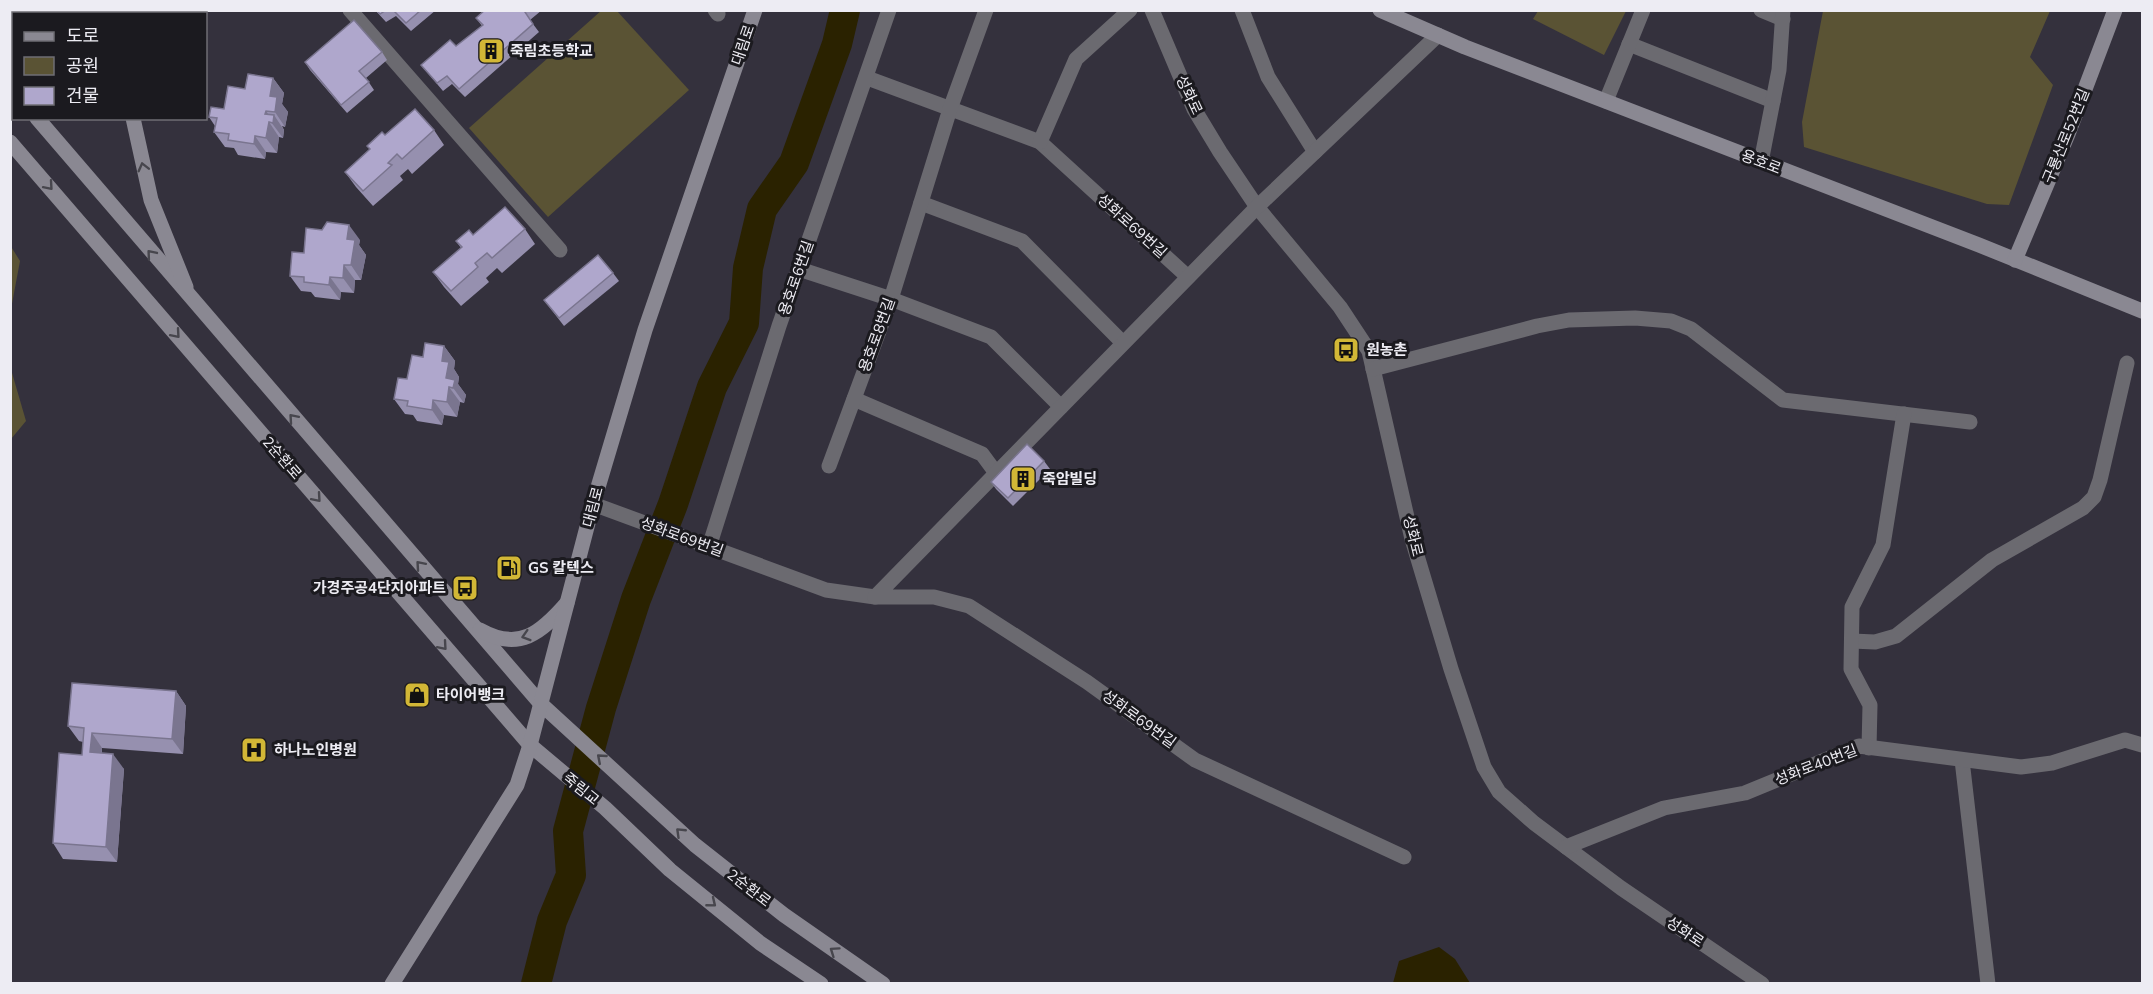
<svg xmlns="http://www.w3.org/2000/svg" width="2153" height="994" viewBox="0 0 2153 994" font-family="'Nunito Sans','Noto Sans KR',sans-serif">
  <style>
    .green { fill: #5a5334 }
    .water { fill: #2a2200 }
    .lines { fill: none; stroke-linecap: round; stroke-linejoin: round }
    .river { stroke: #2a2200; stroke-width: 30 }
    .street { stroke: #6b6a70; stroke-width: 15 }
    .secondary { stroke: #8a8892; stroke-width: 15 }
    .wall { fill: #9690af }
    .shaded-wall { fill: #7a758f }
    .building { fill: #afa7cc; stroke: #7a758f; stroke-width: 1.5 }
    .oneway { stroke: #47464d }
    .labels { text-anchor: middle; dominant-baseline: central; stroke-width: 6; stroke-linejoin: round; paint-order: stroke }
    .street-label { font-size: 15px; fill: #edecf3; stroke: #1b1a1f }
    .poi-label { font-size: 15px; font-weight: bold; fill: #edecf3; stroke: #1b1a1f; text-anchor: start }
  </style>
  <rect width="100%" height="100%" fill="#34313d"/>
  <g class="green">
    <path d="M602 10 617 11 689 90 548 217 469 128Z"/>
    <path d="M1538 11V10L1626 11 1604 55 1533 19Z"/>
    <path d="M1823 11H2050L2030 57 2053 85 2009 205 1987 204 1804 147 1802 122Z"/>
    <path d="M10 245 20 261 11 309H10Z"/>
    <path d="M10 366 26 421 11 439H10Z"/>
  </g>
  <path class="water" d="M1439 947 1455 959 1470 983H1393L1399 961Z"/>
  <g class="lines">
    <path class="river" d="M536 984 552 921 571 875 568 831 601 708 636 599 673 504 712 387 744 323 748 268 762 209 794 163 837 44 845 10"/>
    <g class="street">
      <path d="M350 10 560 250"/>
      <path d="M715 10 718 14"/>
      <path d="M1152 10 1194 109 1220 152 1257 207 1340 307 1369 351 1412 539 1451 669 1484 767 1499 792 1534 823 1621 888 1762 984"/>
      <path d="M1242 10 1268 77 1315 152"/>
      <path d="M1761 10 1783 19"/>
      <path d="M1629 44 1773 101"/>
      <path d="M870 79 1040 142 1188 277"/>
      <path d="M1606 101 1643 10"/>
      <path d="M1040 142 1076 59 1130 10"/>
      <path d="M1761 162 1779 70 1783 10"/>
      <path d="M921 203 1022 241 1123 343"/>
      <path d="M799 269 891 299 991 337 1061 407"/>
      <path d="M1373 369 1537 326 1569 320 1635 318 1671 321 1691 329 1783 400 1970 422"/>
      <path d="M854 399 982 454 996 473"/>
      <path d="M829 466 891 299 950 109 986 10"/>
      <path d="M593 504 826 590 875 597"/>
      <path d="M709 547 779 326 889 10"/>
      <path d="M1852 641 1875 642 1896 636 1992 560 2083 508 2094 497 2100 480 2127 363"/>
      <path d="M1869 748 1870 705 1851 669 1852 607 1883 545 1904 414"/>
      <path d="M1962 760 1988 984"/>
      <path d="M1566 847 1664 808 1745 793 1859 746 2021 767 2052 763 2125 740 2142 745"/>
      <path d="M1404 857 1195 760 1087 682 969 606 934 597H875L1257 207 1438 35"/>
    </g>
    <g class="secondary">
      <path d="M1380 10 1465 47 1979 245 2142 311"/>
      <path d="M31 14 32 10"/>
      <path d="M67 14 69 10"/>
      <path d="M130 14V10"/>
      <path d="M10 63 14 52"/>
      <path d="M10 88 14 91"/>
      <path d="M37 118 541 704 695 845 784 915 883 984"/>
      <path d="M133 118 151 200 186 287"/>
      <path d="M10 142 530 745 605 808 670 870 760 943 821 984"/>
      <path d="M2015 260 2068 134 2115 10"/>
      <path d="M480 630C519 652 541 633 567 603"/>
      <path d="M392 984 517 785 530 745 593 504 645 330 755 10"/>
    </g>
  </g>
  <g class="wall">
    <path d="M375 10H436L411 31 396 16 386 22Z"/>
    <path d="M485 10H542L530 20 539 32 465 97 452 84 443 91 421 65 456 46 482 26 476 18Z"/>
    <path d="M382 52 387 60 366 78 374 90 347 113 310 70 305 62Z"/>
    <path d="M273 78 284 93 282 104 288 112 285 127 282 126 284 130 283 138 279 137 277 153 266 152 265 159 238 155 234 148 225 147 214 132 215 126 209 117 224 109 245 89Z"/>
    <path d="M434 130 444 145 412 174 408 169 400 176 403 180 373 206 356 187 345 172Z"/>
    <path d="M525 229 535 244 502 273 497 268 486 278 489 282 461 306 444 287 433 272 461 248 456 241 473 235Z"/>
    <path d="M360 240 359 245 366 255 361 280H355L354 293 341 292 340 300 315 297 311 292 301 291 290 276 304 253Z"/>
    <path d="M613 273 619 281 564 326 544 300Z"/>
    <path d="M444 346 455 361 454 369 459 377 458 384 466 395 464 403 460 402 457 417 444 415 442 425 417 421 413 415 405 414 394 399 407 379Z"/>
    <path d="M1044 461 1050 469 1013 506 996 489 991 482Z"/>
    <path d="M176 691 186 706 183 754 102 748V753L124 769 117 862 63 859 53 843 82 755 83 742 79 741 68 726Z"/>
  </g>
  <g class="shaded-wall">
    <path d="M273 78 284 93 282 104 288 112 285 127 275 112 270 96Z"/>
    <path d="M266 111 273 121 274 115 284 130 283 138 265 114Z"/>
    <path d="M269 122 279 137 277 153 266 138Z"/>
    <path d="M255 136 266 152 265 159 254 144Z"/>
    <path d="M349 225 360 240 359 245 366 255 361 280 351 265 347 239Z"/>
    <path d="M344 265 355 280 354 293 343 278Z"/>
    <path d="M330 277 341 292 340 300 329 285Z"/>
    <path d="M444 346 455 361 454 369 459 377 458 384 466 395 464 403 446 378 442 361Z"/>
    <path d="M449 387 460 402 457 417 447 402Z"/>
    <path d="M433 400 444 415 442 425 432 410Z"/>
    <path d="M176 691 186 706 183 754 172 739Z"/>
    <path d="M92 733 102 748 101 767 90 752Z"/>
    <path d="M113 754 124 769 117 862 106 847Z"/>
  </g>
  <g class="building">
    <path d="M376 10H386L380 14Z"/>
    <path d="M393 10H421L406 23Z"/>
    <path d="M485 10H527L525 12 533 24 459 89 447 76 437 83 421 65 450 40 456 46 483 25 476 18Z"/>
    <path d="M354 20 382 52 359 71 369 82 341 105 305 62Z"/>
    <path d="M248 74 273 78 270 96 277 97 275 112 266 111 265 114 274 115 273 123 269 122 266 138 255 136 254 144 228 140 229 134 214 132 217 118 209 117 211 107 224 109 228 86 245 89Z"/>
    <path d="M415 109 434 130 402 159 397 154 388 163 392 165 363 191 345 172 370 149 367 146 382 132 385 135Z"/>
    <path d="M505 207 525 229 492 258 487 253 475 263 478 267 451 291 433 272 462 247 456 241 469 230 473 235Z"/>
    <path d="M327 222 349 225 347 239 355 240 351 265H344L343 278 330 277 329 285 304 282V277L290 276 292 252 304 253 306 228 322 230Z"/>
    <path d="M598 255 613 273 559 318 544 300Z"/>
    <path d="M425 343 444 346 442 361 449 362 446 378 455 380 453 388 449 387 447 402 433 400 432 410 407 406 408 401 394 399 398 378 407 379 412 355 423 357Z"/>
    <path d="M1027 444 1044 461 1008 498 991 482Z"/>
    <path d="M72 683 176 691 172 739 92 733 90 752 113 754 106 847 53 843 59 753 82 755 84 728 68 726Z"/>
  </g>
  <defs><path id="oneway-chevron" d="M-2-3.5L2.5 0L-2 3.5" fill="none" stroke-width="1.6" stroke-linecap="round" stroke-linejoin="round" transform="scale(1.5)"/></defs>
  <g class="oneway">
    <use href="#oneway-chevron" transform="translate(143 167) rotate(-104)"/>
    <use href="#oneway-chevron" transform="translate(49 186) rotate(49)"/>
    <use href="#oneway-chevron" transform="translate(151 254) rotate(-130)"/>
    <use href="#oneway-chevron" transform="translate(176 334) rotate(49)"/>
    <use href="#oneway-chevron" transform="translate(293 418) rotate(-131)"/>
    <use href="#oneway-chevron" transform="translate(317 498) rotate(49)"/>
    <use href="#oneway-chevron" transform="translate(420 565) rotate(-131)"/>
    <use href="#oneway-chevron" transform="translate(526 636) rotate(163)"/>
    <use href="#oneway-chevron" transform="translate(443 646) rotate(49)"/>
    <use href="#oneway-chevron" transform="translate(601 758) rotate(-139)"/>
    <use href="#oneway-chevron" transform="translate(680 832) rotate(-136)"/>
    <use href="#oneway-chevron" transform="translate(712 903) rotate(39)"/>
    <use href="#oneway-chevron" transform="translate(834 951) rotate(-145)"/>
  </g>
  <defs>
    <g id="building-square" transform="scale(1.35)"><rect x="-9" y="-9" width="18" height="18" rx="4" fill="#d2b736" stroke="#1b1a1f"/><path d="M-4-6H4V6H1V3H-1V6H-4ZM-2.5-4.3h1.7v1.8h-1.7ZM.8-4.3h1.7v1.8H.8ZM-2.5-1h1.7V.8h-1.7ZM.8-1h1.7V.8H.8Z" fill="#111"/></g>
    <g id="bus-square" transform="scale(1.35)"><rect x="-9" y="-9" width="18" height="18" rx="4" fill="#d2b736" stroke="#1b1a1f"/><path d="M-5-6H5V4H4V6H2V4H-2V6H-4V4H-5ZM-3.5-4V0h7V-4ZM-3.5 1.2v1.5H-2V1.2ZM2 1.2v1.5H3.5V1.2Z" fill="#111"/></g>
    <g id="fuel-square" transform="scale(1.35)"><rect x="-9" y="-9" width="18" height="18" rx="4" fill="#d2b736" stroke="#1b1a1f"/><path d="M-5.5-6h7V0h2V4h1.3V-2.5L3-4.5l.8-.8L6-3V5H2.5V1h-1V6h-7ZM-4.2-4.7v3.2H.2V-4.7Z" fill="#111"/></g>
    <g id="shop-square" transform="scale(1.35)"><rect x="-9" y="-9" width="18" height="18" rx="4" fill="#d2b736" stroke="#1b1a1f"/><path d="M-5-2.5h2.3a2.7 3.5 0 0 1 5.4 0H5L5.5 6h-11ZM-1.5-2.5h3a1.5 2.3 0 0 0-3 0Z" fill="#111"/></g>
    <g id="hospital-square" transform="scale(1.35)"><rect x="-9" y="-9" width="18" height="18" rx="4" fill="#d2b736" stroke="#1b1a1f"/><path d="M-5-5h3v3.5h4V-5h3V5h-3V1.5h-4V5h-3Z" fill="#111"/></g>
  </defs>
  <g fill-rule="evenodd">
    <use href="#building-square" x="491" y="51"/>
    <use href="#bus-square" x="1346" y="350"/>
    <use href="#building-square" x="1023" y="479"/>
    <use href="#fuel-square" x="509" y="568"/>
    <use href="#bus-square" x="465" y="588"/>
    <use href="#shop-square" x="417" y="695"/>
    <use href="#hospital-square" x="254" y="750"/>
  </g>
  <g class="labels">
    <g class="street-label">
      <text transform="translate(743 45) rotate(-71)">대림로</text>
      <text transform="translate(1189 95) rotate(65)">성화로</text>
      <text transform="translate(2066 136) rotate(-68)">구룡산로52번길</text>
      <text transform="translate(1761 162) rotate(21)">용호로</text>
      <text transform="translate(1132 226) rotate(42)">성화로69번길</text>
      <text transform="translate(796 278) rotate(-71)">용호로6번길</text>
      <text transform="translate(877 335) rotate(-70)">용호로8번길</text>
      <text transform="translate(282 458) rotate(49)">2순환로</text>
      <text transform="translate(593 507) rotate(-75)">대림로</text>
      <text transform="translate(1413 536) rotate(76)">성화로</text>
      <text transform="translate(682 537) rotate(20)">성화로69번길</text>
      <text transform="translate(1139 719) rotate(36)">성화로69번길</text>
      <text transform="translate(1816 765) rotate(-21)">성화로40번길</text>
      <text transform="translate(581 789) rotate(39)">죽림교</text>
      <text transform="translate(749 888) rotate(38)">2순환로</text>
      <text transform="translate(1685 932) rotate(34)">성화로</text>
    </g>
    <g class="poi-label">
      <text x="510" y="51">죽림초등학교</text>
      <text x="1366" y="350">원농촌</text>
      <text x="1042" y="479">죽암빌딩</text>
      <text x="528" y="568">GS 칼텍스</text>
      <text x="446" y="588" text-anchor="end">가경주공4단지아파트</text>
      <text x="436" y="695">타이어뱅크</text>
      <text x="274" y="750">하나노인병원</text>
    </g>
  </g>
  <rect width="2153" height="994" fill="none" stroke="#edecf3" stroke-width="24"/>
  <rect x="12" y="12" width="195" height="108" fill="#1b1a1f" stroke="#6f6e74" stroke-width="1.5"/>
  <rect x="24" y="32" width="30" height="9" fill="#8a8892" stroke="#6f6e74" stroke-width="1.5"/>
  <text x="66" y="42" font-size="18" fill="#edecf3">도로</text>
  <rect x="24" y="57" width="30" height="18" fill="#5a5334" stroke="#6f6e74" stroke-width="1.5"/>
  <text x="66" y="72" font-size="18" fill="#edecf3">공원</text>
  <rect x="24" y="87" width="30" height="18" fill="#afa7cc" stroke="#6f6e74" stroke-width="1.5"/>
  <text x="66" y="102" font-size="18" fill="#edecf3">건물</text>
</svg>
